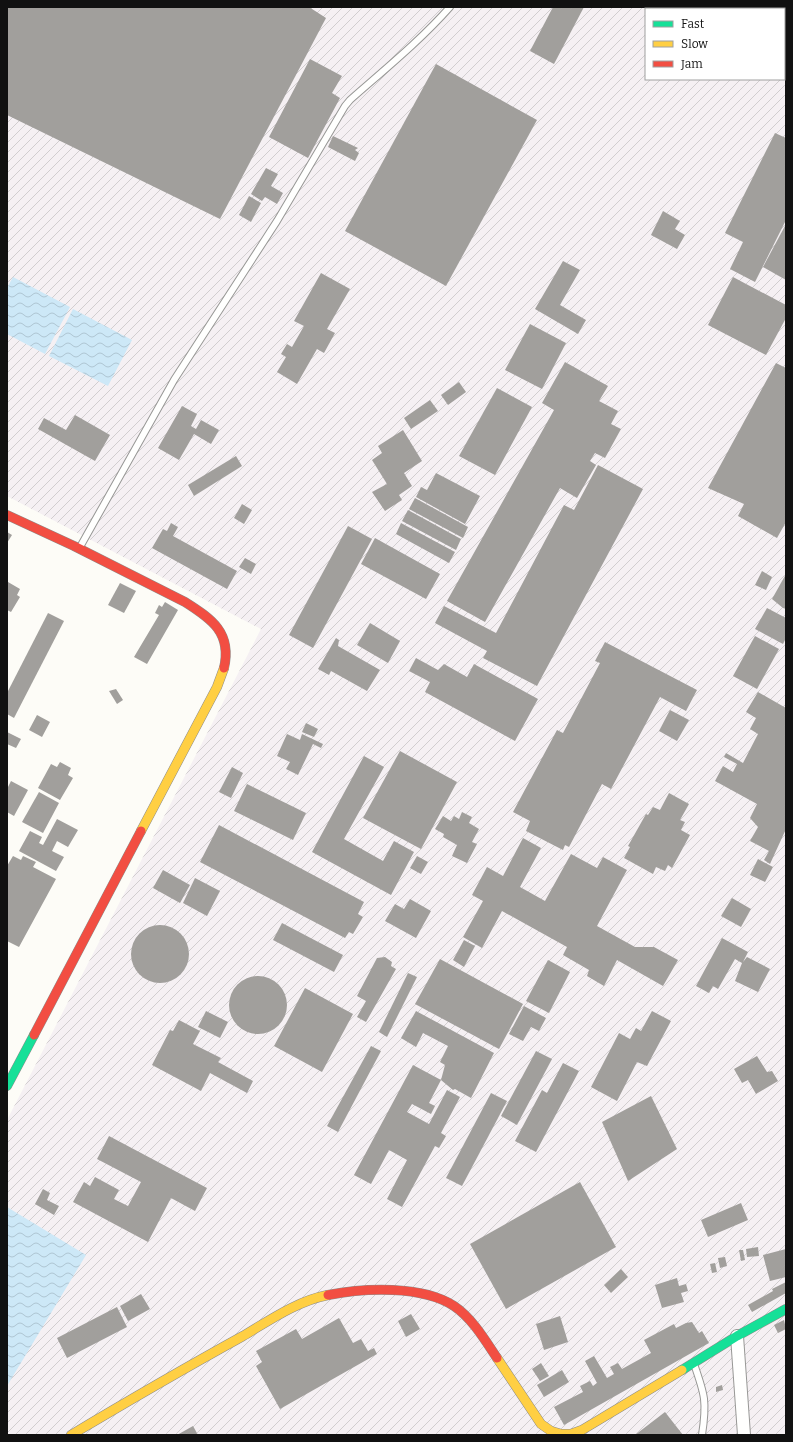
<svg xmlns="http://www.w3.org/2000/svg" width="793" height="1442" viewBox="0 0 793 1442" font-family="Bitter,serif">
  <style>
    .industrial { fill: url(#industrial-furrows); fill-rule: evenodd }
    .water { fill: url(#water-waves) }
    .building { fill: #a19f9c }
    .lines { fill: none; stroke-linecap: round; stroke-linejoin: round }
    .lane-casing { stroke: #979795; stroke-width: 8 }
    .street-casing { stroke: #979795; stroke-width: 14 }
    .fast-casing { stroke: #8e8d8b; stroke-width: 10 }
    .slow-casing { stroke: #8e8d8b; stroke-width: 10 }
    .jam-casing { stroke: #8e8d8b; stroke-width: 10 }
    .lane { stroke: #fffffe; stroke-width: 6 }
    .street { stroke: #fffffe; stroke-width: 12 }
    .fast { stroke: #16e098; stroke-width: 9 }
    .slow { stroke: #ffcf43; stroke-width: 9 }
    .jam { stroke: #f24e42; stroke-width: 9 }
  </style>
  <defs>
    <pattern id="industrial-furrows" width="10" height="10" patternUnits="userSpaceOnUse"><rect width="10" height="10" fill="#f5f0f3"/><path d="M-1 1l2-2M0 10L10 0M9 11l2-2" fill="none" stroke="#d1cdcf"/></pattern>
    <pattern id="water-waves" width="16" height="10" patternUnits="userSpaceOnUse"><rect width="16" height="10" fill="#cde8f7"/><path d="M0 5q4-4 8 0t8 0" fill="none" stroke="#afc6d3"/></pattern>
  </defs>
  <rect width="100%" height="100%" fill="#fdfcf7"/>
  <path class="industrial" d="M7 7H786V1435H7V1120L261 629 7 496ZM646 9H784V79H646Z"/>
  <g class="water">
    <path d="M13 277 70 307 45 354 7 334V288Z"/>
    <path d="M73 309 132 340 108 386 49 356Z"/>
    <path d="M7 1207 86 1255 7 1386Z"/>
  </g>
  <g class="building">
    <path d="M7 7H309L326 18 220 219 7 115Z"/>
    <path d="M553 7H584L554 64 530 51Z"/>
    <path d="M715 7H775V9H714Z"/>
    <path d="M310 59 342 76 332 93 340 98 308 158 269 137Z"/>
    <path d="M436 64 537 120 446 286 345 231Z"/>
    <path d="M775 133 786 138V220L755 282 730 269 743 242 725 233Z"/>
    <path d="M333 136 358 148 355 150 359 153 355 161 328 147Z"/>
    <path d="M266 168 278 174 271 186 283 193 277 204 265 197 262 201 251 194Z"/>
    <path d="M249 196 261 203 251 222 239 215Z"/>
    <path d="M663 211 680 221 675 229 685 235 677 249 651 235Z"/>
    <path d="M786 224V280L763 267Z"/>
    <path d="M563 261 580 270 560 305 586 320 578 334 535 309Z"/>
    <path d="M321 273 350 289 327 329 335 333 324 353 317 349 297 384 277 372 286 357 281 354 287 344 292 347 304 326 294 321Z"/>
    <path d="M733 277 786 305V318L766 355 708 325Z"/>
    <path d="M530 324 566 343 542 389 505 370Z"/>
    <path d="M565 362 608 386 599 401 618 411 611 424 621 429 605 458 595 453 590 461 596 465 577 498 560 488 485 622 447 601 554 410 542 403Z"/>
    <path d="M776 363 786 368V522L777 538 738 516 744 504 708 488Z"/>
    <path d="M459 382 466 392 448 405 441 395Z"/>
    <path d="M497 388 532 407 495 475 459 456Z"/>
    <path d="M430 400 438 411 411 429 404 418Z"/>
    <path d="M182 406 197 414 191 426 196 429 201 420 219 430 211 444 194 434 179 460 158 448Z"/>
    <path d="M75 415 110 435 95 461 38 429 44 418 66 430Z"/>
    <path d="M403 430 422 461 404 473 412 486 399 495 402 500 385 511 372 492 387 484 372 460 382 453 378 446Z"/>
    <path d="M236 456 242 466 194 496 188 485Z"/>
    <path d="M598 465 643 489 537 686 483 658 487 651 435 623 444 606 496 633 564 505 574 510Z"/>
    <path d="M436 473 480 496 465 524 416 497 421 487 427 490Z"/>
    <path d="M415 498 468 527 463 538 409 509Z"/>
    <path d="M242 504 252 510 244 524 234 518Z"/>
    <path d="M408 510 461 539 456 550 402 521Z"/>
    <path d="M171 523 178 527 173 536 237 571 227 589 152 548 163 529 167 531Z"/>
    <path d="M401 523 455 552 449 563 396 534Z"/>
    <path d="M348 526 372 539 313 648 289 635Z"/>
    <path d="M7 532 12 535 7 543Z"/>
    <path d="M375 538 440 574 426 599 361 564Z"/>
    <path d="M245 558 256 564 251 574 239 567Z"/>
    <path d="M762 571 772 577 766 590 755 585Z"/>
    <path d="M786 574V609L783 608 772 599Z"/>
    <path d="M8 582 20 589 17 595 20 597 11 612 7 610Z"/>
    <path d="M120 583 136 591 124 613 108 605Z"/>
    <path d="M165 602 178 610 147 664 134 657 159 615 155 613 159 605 162 607Z"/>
    <path d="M767 608 786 618V638L783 644 755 629Z"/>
    <path d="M48 613 64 621 14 718 7 714V693Z"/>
    <path d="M370 623 400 641 388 663 357 645Z"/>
    <path d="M755 636 779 649 757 689 733 676Z"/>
    <path d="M336 638 339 640 338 646 380 670 367 691 331 671 329 675 318 669Z"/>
    <path d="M605 642 697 690 686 711 660 697 611 789 602 784 569 847 565 845 563 850 526 831 530 821 513 812 557 730 563 733 600 663 595 661Z"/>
    <path d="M416 658 438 670 444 664 467 677 474 664 538 699 515 741 425 692 430 682 409 671Z"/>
    <path d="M116 689 123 700 117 704 109 691Z"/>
    <path d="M758 692 786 708V829L770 864 764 860 769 851 750 841 758 827 750 818 757 804 715 781 723 766 733 772 737 764 724 757 726 753 743 763 758 734 750 729 756 718 746 712Z"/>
    <path d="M670 710 689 720 677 741 659 731Z"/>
    <path d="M37 715 50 722 42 737 29 730Z"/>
    <path d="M306 723 318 729 314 737 302 732Z"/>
    <path d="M7 732 21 739 16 748 7 744Z"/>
    <path d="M287 734 300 740 302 734 323 744 321 748 313 744 298 775 286 769 290 762 277 756Z"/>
    <path d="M400 751 457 782 421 849 363 818Z"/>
    <path d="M364 756 384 767 344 839 383 861 394 841 414 852 391 895 312 852Z"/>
    <path d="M60 762 71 768 68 775 73 778 60 800 38 788 51 764 57 767Z"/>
    <path d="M232 767 243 773 231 798 219 792Z"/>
    <path d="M11 781 28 790 14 816 7 812V789Z"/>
    <path d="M247 784 306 813 293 840 234 811Z"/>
    <path d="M39 792 59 803 43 833 22 822Z"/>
    <path d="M669 793 689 804 680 820 685 822 681 830 690 835 672 868 668 865 665 871 656 867 653 874 624 858 630 847 628 846 646 814 648 815 653 807 660 810Z"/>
    <path d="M462 812 472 817 469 823 479 829 472 842 477 844 467 863 452 856 457 845 443 837 444 834 435 829 443 816 451 821 454 816 459 819Z"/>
    <path d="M57 819 78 830 68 847 57 841 52 851 64 857 56 871 19 851 30 831 42 837 39 843 43 845Z"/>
    <path d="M219 825 364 902 358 914 363 917 353 934 349 932 345 938 200 862Z"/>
    <path d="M523 838 541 848 520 887 545 901 571 854 597 868 603 857 627 870 597 926 635 947H654L678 960 663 986 617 960 604 986 587 976 589 970 563 955 567 947 502 911 482 948 463 937 483 901 472 895 487 867 503 876Z"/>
    <path d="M13 856 21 860 23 856 36 862 33 867 56 879 19 947 7 941V866Z"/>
    <path d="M417 856 428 862 421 874 410 868Z"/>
    <path d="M758 859 773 867 765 882 750 875Z"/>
    <path d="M163 870 190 885 180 903 153 888Z"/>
    <path d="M195 878 220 891 207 916 183 903Z"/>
    <path d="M732 898 751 909 741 927 721 916Z"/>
    <path d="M410 899 431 911 416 938 385 921 395 904 404 909Z"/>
    <path d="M282 923 343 955 334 972 273 940Z"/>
    <circle cx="160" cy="954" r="29"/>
    <path d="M722 938 748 952 743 962 747 957 770 969 758 992 735 981 742 963 735 959 718 989 713 986 709 993 696 986Z"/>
    <path d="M464 940 475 946 464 967 453 960Z"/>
    <path d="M385 957 392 962 391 966 396 969 366 1022 357 1017 366 1001 357 996 377 958Z"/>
    <path d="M440 959 523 1004 499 1049 415 1004Z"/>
    <path d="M548 960 570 972 549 1013 526 1001Z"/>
    <path d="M408 973 417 977 387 1037 379 1032Z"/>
    <circle cx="258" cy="1005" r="29"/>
    <path d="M305 988 353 1014 322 1072 274 1046Z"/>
    <path d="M524 1006 546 1018 539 1031 531 1027 523 1041 509 1034Z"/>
    <path d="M206 1011 228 1022 220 1038 198 1027Z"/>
    <path d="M416 1011 494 1053 471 1098 455 1089 453 1090 441 1080 429 1103 435 1106 431 1114 412 1104 407 1112 429 1124 447 1090 460 1097 441 1133 446 1136 439 1148 435 1146 402 1207 387 1199 407 1160 389 1150 371 1184 354 1175 413 1065 441 1080 445 1065 440 1062 448 1046 423 1033 416 1047 401 1038Z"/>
    <path d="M652 1011 671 1021 647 1066 637 1062 617 1101 591 1087 619 1033 630 1039 636 1028 641 1031Z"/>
    <path d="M179 1020 200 1031 193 1044 221 1058 218 1062 253 1081 247 1093 210 1073 201 1091 152 1065 170 1030 173 1031Z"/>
    <path d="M371 1046 381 1051 338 1132 327 1126Z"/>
    <path d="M536 1051 552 1059 517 1125 501 1116Z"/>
    <path d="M757 1056 767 1072 772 1071 778 1081 756 1094 748 1080 742 1083 734 1069Z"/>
    <path d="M563 1063 579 1071 536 1152 515 1141 542 1090 547 1093Z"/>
    <path d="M491 1093 507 1101 462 1186 446 1178Z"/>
    <path d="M651 1096 677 1149 628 1181 602 1122Z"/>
    <path d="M109 1136 207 1188 195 1211 171 1198 148 1242 73 1202 84 1182 90 1186 95 1177 119 1190 114 1199 128 1206 141 1182 97 1159Z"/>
    <path d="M580 1182 616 1247 506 1309 470 1244Z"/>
    <path d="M43 1189 50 1193 47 1200 59 1206 54 1215 35 1204Z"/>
    <path d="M741 1203 748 1220 708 1237 701 1220Z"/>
    <path d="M758 1247 759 1256 747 1257 746 1249Z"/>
    <path d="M786 1249V1277L770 1281 763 1255Z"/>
    <path d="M739 1250H743L745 1260 741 1261Z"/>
    <path d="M725 1257 727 1266 720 1268 718 1258Z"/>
    <path d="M715 1263 717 1272 712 1273 710 1264Z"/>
    <path d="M621 1269 628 1277 611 1293 604 1285Z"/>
    <path d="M677 1278 679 1286 686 1284 688 1291 681 1293 684 1302 662 1308 655 1285Z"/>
    <path d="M786 1282V1293L752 1312 748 1305 773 1291 772 1289Z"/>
    <path d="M141 1294 150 1309 128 1321 120 1306Z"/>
    <path d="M117 1307 127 1327 67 1358 57 1338Z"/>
    <path d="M411 1314 420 1329 406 1337 398 1321Z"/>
    <path d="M560 1316 568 1342 544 1350 536 1324Z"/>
    <path d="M339 1318 353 1343 361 1339 368 1351 374 1348 377 1354 280 1409 256 1366 262 1362 256 1351 296 1329 302 1339Z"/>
    <path d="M784 1320 786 1329 778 1333 774 1325Z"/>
    <path d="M692 1322 699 1333 702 1331 709 1343 564 1425 554 1407 583 1392 580 1386 590 1381 593 1386 597 1383 585 1361 594 1356 607 1378 614 1374 610 1367 618 1363 622 1369 651 1353 644 1340 674 1324 676 1328 686 1323Z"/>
    <path d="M541 1363 549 1376 540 1381 532 1369Z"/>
    <path d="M562 1370 569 1382 544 1397 537 1385Z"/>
    <path d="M722 1385 723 1390 716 1392V1387Z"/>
    <path d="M665 1412 683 1435H635Z"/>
    <path d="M193 1426 198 1435H177Z"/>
  </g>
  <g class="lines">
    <g class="lane-casing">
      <g id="lane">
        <path d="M80 547 174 380 277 221 345 106 350 100C384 70 420 41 450 7"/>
        <path d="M694 1364C705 1395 707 1402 702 1435"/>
      </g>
    </g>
    <g class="street-casing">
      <path id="street" d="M737 1336 744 1435"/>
    </g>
    <g class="fast-casing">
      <g id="fast">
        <path d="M7 1086 34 1035"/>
        <path d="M682 1370 737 1336 786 1309"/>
      </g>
    </g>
    <g class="slow-casing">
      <g id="slow">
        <path d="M141 831 217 687 224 668"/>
        <path d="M497 1358 541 1424 551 1431 561 1434H571L582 1430 682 1370"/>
        <path d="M71 1435C128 1401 185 1368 243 1336 270 1320 297 1301 328 1295"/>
      </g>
    </g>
    <g class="jam-casing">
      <g id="jam">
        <path d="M7 515 74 546 185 602C212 619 232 633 224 668"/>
        <path d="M34 1035 141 831"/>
        <path d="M328 1295C364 1288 422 1285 454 1306 472 1318 485 1340 497 1358"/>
      </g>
    </g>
    <use href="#lane" class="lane"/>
    <use href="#street" class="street"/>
    <use href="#fast" class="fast"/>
    <use href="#slow" class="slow"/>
    <use href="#jam" class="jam"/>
  </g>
  <rect width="793" height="1442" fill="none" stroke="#111111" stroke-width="16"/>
  <rect x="645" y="8" width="140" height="72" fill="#ffffff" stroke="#a0a0a0"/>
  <rect x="653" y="21" width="20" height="6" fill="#16e098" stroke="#a0a0a0"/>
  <text x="681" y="28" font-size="12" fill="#111111">Fast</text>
  <rect x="653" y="41" width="20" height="6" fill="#ffcf43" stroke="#a0a0a0"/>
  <text x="681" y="48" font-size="12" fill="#111111">Slow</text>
  <rect x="653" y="61" width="20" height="6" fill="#f24e42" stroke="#a0a0a0"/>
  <text x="681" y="68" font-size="12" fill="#111111">Jam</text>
</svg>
